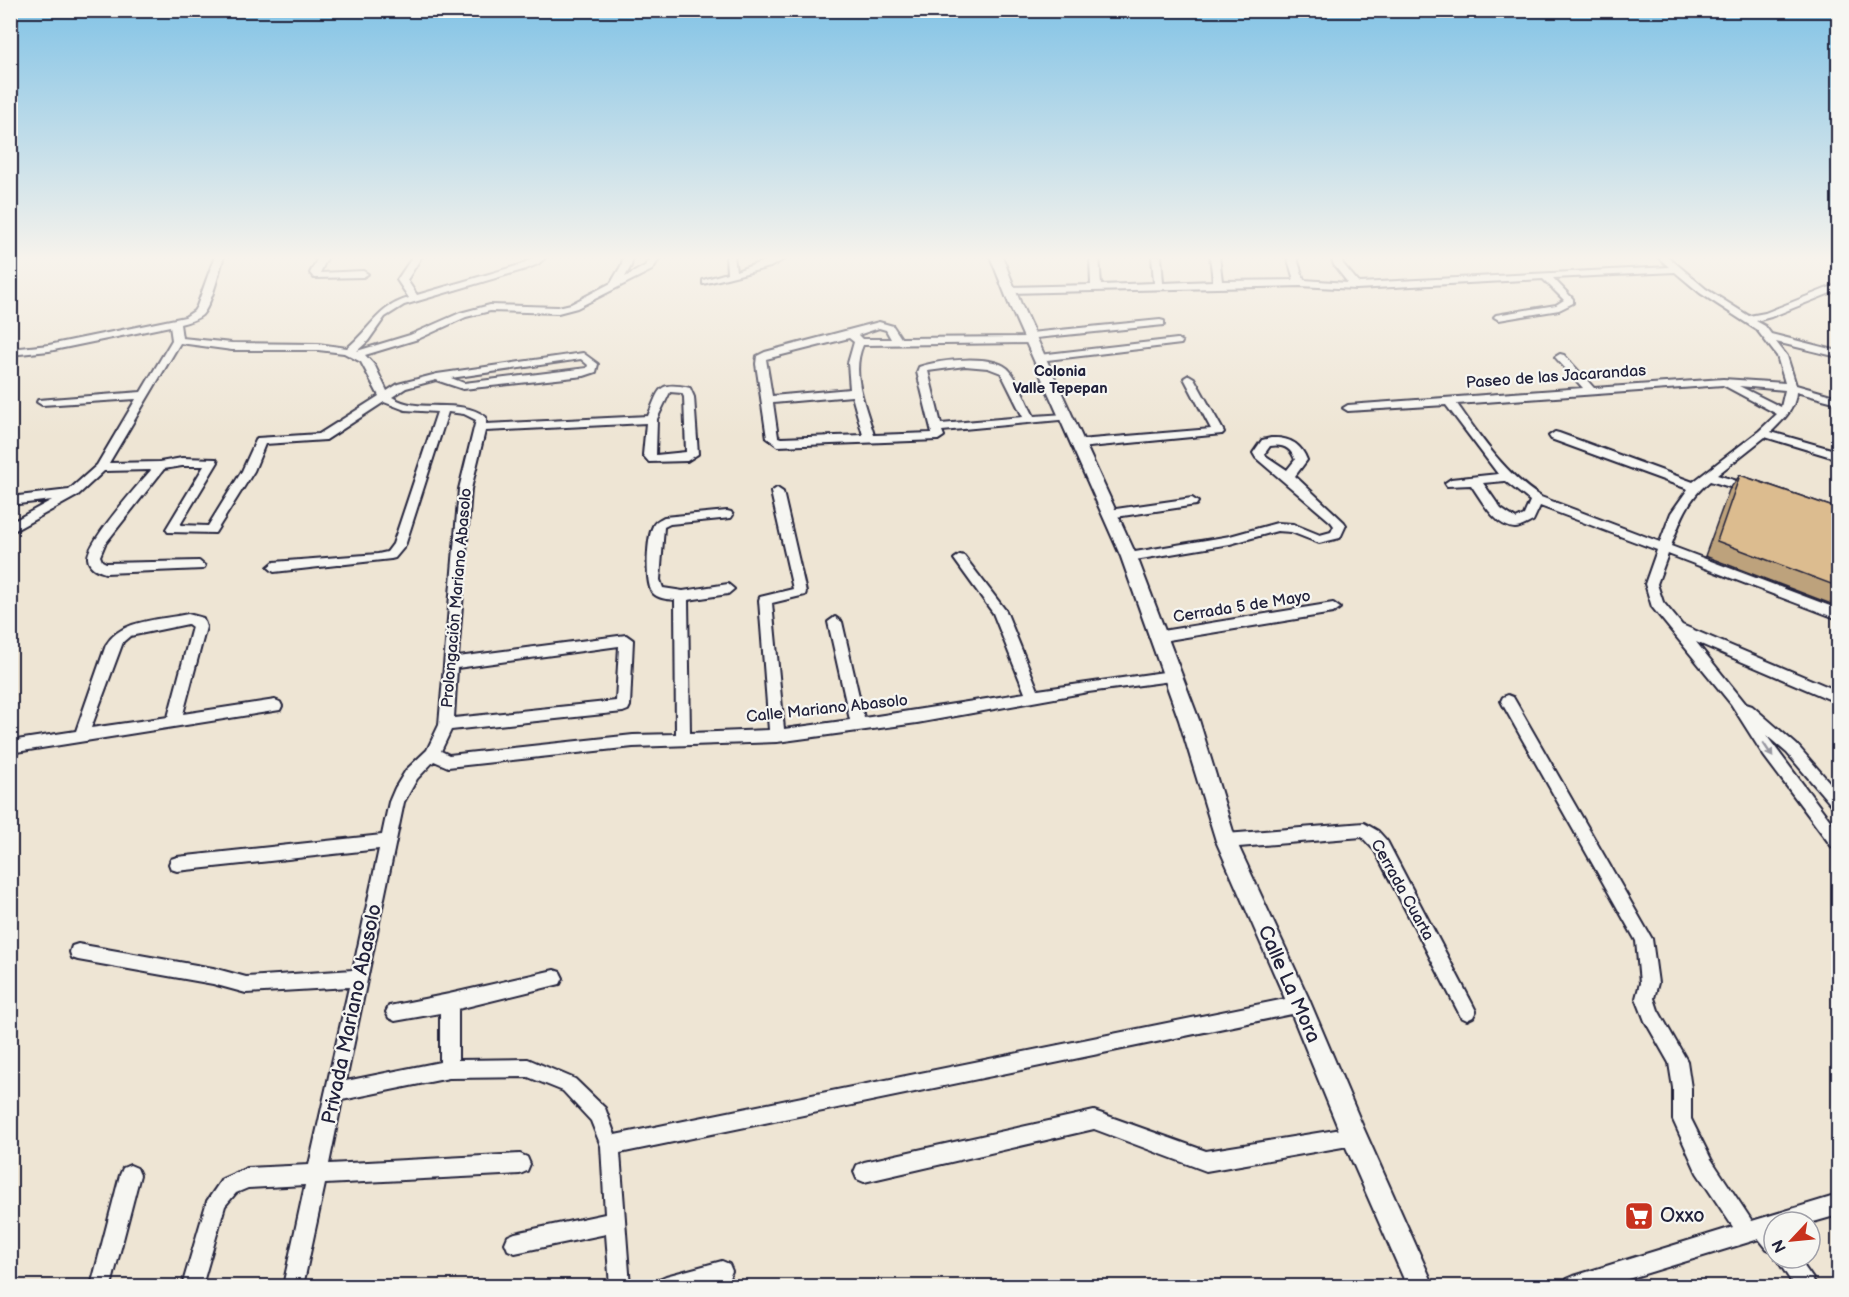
<svg xmlns="http://www.w3.org/2000/svg" width="1849" height="1297" viewBox="0 0 1849 1297" font-family="'Balsamiq Sans',sans-serif">
  <style>
    .lines { fill: none; stroke-linecap: round; stroke-linejoin: round }
    .street-casing { stroke: #22223b; stroke-width: 4 }
    .secondary-casing { stroke: #22223b; stroke-width: 4 }
    .street { fill: #f6f6f2; fill-rule: evenodd }
    .secondary { fill: #f6f6f2; fill-rule: evenodd }
    .wall { fill: #bda27b; stroke: #22223b; stroke-width: 1.5 }
    .building { fill: #dcbc8f; stroke: #22223b; stroke-width: 1.5 }
    .oneway { fill: #9797a0 }
    .labels { text-anchor: middle; dominant-baseline: central; stroke-width: 4.5; stroke-linejoin: round; paint-order: stroke }
    .far-neighbourhood-label { font-size: 15px; font-weight: bold; fill: #22223b; stroke: #f6f6f2 }
    .street-label { font-size: 16px; fill: #22223b; stroke: #f6f6f2 }
    .near-street-label { font-size: 20px; fill: #22223b; stroke: #f6f6f2 }
    .near-poi-label { font-size: 20px; fill: #22223b; stroke: #f6f6f2; text-anchor: start }
  </style>
  <rect width="100%" height="100%" fill="#eee5d4"/>
  <filter id="ink" filterUnits="userSpaceOnUse"><feTurbulence type="fractalNoise" baseFrequency=".0167" numOctaves="2"/><feDisplacementMap in="SourceGraphic" scale="12" xChannelSelector="R" yChannelSelector="G"/><feConvolveMatrix kernelMatrix="1 2 1 2 8 2 1 2 1" color-interpolation-filters="sRGB"/></filter>
  <g filter="url(#ink)">
    <g class="lines">
      <g class="street-casing">
        <g id="street">
          <path d="M215 256H224C219 271 212 304 202 315 196 320 188 322 180 324L182 338 232 343 318 344 347 348C371 329 377 307 409 298L397 280 413 256H422L407 280 417 295 520 265 537 256H547L538 264 526 269 404 305 385 317 368 341 357 351 410 335 460 313 490 305 558 307 571 304 611 283 621 266 624 256H633L631 266 625 277 645 266 652 256H661L652 270 577 308 558 313 490 311 466 317 418 339 365 355 375 366 387 391 398 384 437 374 583 353 598 364 596 372 584 376 463 389 436 380 406 388 392 397C420 415 458 396 486 417V424L648 416C660 389 657 381 690 388L694 397 698 454 687 461 649 462 643 455 646 423 485 431 471 489 458 657 626 635 633 640 630 706 628 710 623 712 451 730 441 751 449 755 633 735 676 734 675 600C668 599 657 599 652 592 645 582 647 537 653 526 655 521 659 520 664 517L727 511 731 512 733 515 731 518 670 524 664 527 660 580 663 588 683 591 728 584 734 589 728 594 688 600 690 733 769 730 759 600 760 597 793 589 771 492 777 488 783 492 806 592 805 595 772 603 784 729 850 720 828 622 835 617 842 622 864 718 1025 693 993 613 954 559 960 555 964 556 1006 611 1038 690 1171 671 1176 672 1178 676 1176 680 1171 681 1088 692 917 723 777 742 633 747 448 767 434 761 417 779 404 802 346 1081 440 1062V1013L395 1021 389 1018 386 1012 389 1006 449 994 554 970 560 972 563 978 560 984 458 1009V1060L528 1059 575 1079 605 1108 615 1135 1300 996 1306 999 1309 1005 1306 1011 620 1153 630 1286H610L606 1234 515 1253 508 1250 505 1243 508 1236 515 1233 605 1214 601 1146 591 1121 563 1091 528 1077 449 1078 342 1100 329 1164 520 1154 527 1157 530 1164 527 1171 520 1174 325 1184 303 1286H283L305 1185 248 1188 236 1193 225 1206 202 1286H182L207 1201 222 1179 247 1168 309 1165 349 987 246 993 213 984 78 960 72 958 70 952 72 946 78 944 213 968 246 977 353 970 379 849 177 871 171 869 169 864 171 859 177 857 382 835 389 802 395 788 406 770 427 750 439 725 459 489 476 420 464 414 448 412 405 546 395 558 391 559 274 572 268 567 274 562 378 554 387 552 393 544 437 412 405 410 384 402 326 440 265 444 254 471 215 533 168 532 166 529 204 466H182L164 469 105 544 100 556 102 561 106 563 199 561 205 566 203 569 105 573C97 570 89 568 88 558 87 542 138 485 151 470L104 471 77 496 10 533V523L52 500 10 505V497L69 490 97 465 136 399 42 405 37 402 38 400 141 392 172 340 170 326 49 351 10 355V349L49 345 185 317 194 311 197 306ZM180 343 232 350H318L344 353 361 362 379 396 319 434 257 438 242 471 208 526 180 525 218 462 216 459 182 458 160 462 109 463ZM581 359 588 365 587 368 464 383 451 378ZM670 392 682 393 684 397 686 452 656 455 657 419ZM619 646 616 701 454 718 457 668Z"/>
          <path d="M319 256H328L320 273 363 271 368 274 363 277 314 278 310 273Z"/>
          <path d="M726 256H734L736 271C751 266 776 255 790 256L770 267 703 284V280L727 273Z"/>
          <path d="M1090 256H1099L1101 285 1154 283 1152 256H1161L1163 283 1213 281 1210 256H1219L1222 281 1294 280 1287 256H1296L1304 280 1348 283 1334 265 1331 256H1340L1343 264 1359 283 1669 267 1657 256H1667L1706 289 1749 316 1765 313 1838 284V290L1771 317 1756 321 1765 326 1771 334 1838 351V357L1776 342 1787 356 1796 385 1838 397V403L1796 392C1795 410 1783 420 1771 432L1838 451V459L1765 437 1717 475 1754 486 1756 489 1754 492 1750 493 1710 481C1688 498 1680 521 1671 546L1838 609V619L1668 554 1657 584 1663 602 1682 625 1838 691V703L1696 642 1746 704 1752 706 1797 745 1838 792V809L1833 807 1787 753 1766 735 1838 831V849L1832 847 1764 756 1731 704 1652 607 1645 584 1657 550 1540 506 1533 521C1528 523 1521 528 1515 528 1495 527 1481 499 1471 485L1447 486 1445 483 1451 479 1498 474 1446 405 1348 411 1343 408 1348 405 1583 388 1555 357 1560 354 1564 355 1594 388 1723 379 1785 383 1777 356 1757 330 1700 293 1675 272 1553 278 1573 299V303L1559 310 1499 320 1494 317 1496 315 1556 305 1564 300 1543 279 1356 289 1300 286 1009 293 1004 290 1009 287 1091 285ZM1723 385 1777 414 1759 431 1693 482 1559 433 1555 432 1549 436 1551 439 1688 489 1671 513 1660 542 1541 497C1504 473 1482 439 1457 404ZM1739 386 1785 390 1781 407ZM1505 481 1530 501 1524 515 1516 519 1501 509 1483 483Z"/>
          <path d="M1160 320 1164 321V325L1036 338V342L1032 343 863 345C850 374 866 407 874 435L932 433 917 372 919 367C938 360 996 353 1010 371 1020 383 1026 402 1034 416L1066 414 1070 415V419L942 431 944 436 938 440 778 446 767 438 756 364 757 356 765 352 879 322 893 326 901 338 1026 337V334L1030 333ZM879 328 886 330 891 339H862L858 335ZM849 338 854 342 848 363 850 389 772 396 766 359ZM965 366 988 368 1001 373 1023 417 941 424 928 371ZM852 396 863 435 781 438 778 437 773 403Z"/>
          <path d="M1177 339 1182 342 1181 344 1039 361 1034 358 1039 355Z"/>
          <path d="M1189 375 1194 378 1224 432 1222 434 1079 448 1073 444 1079 440 1211 429 1184 378Z"/>
          <path d="M1271 438C1288 437 1301 443 1307 460L1295 476 1344 522 1346 525 1340 538 1319 543 1291 532 1277 531 1230 544 1129 561 1125 560 1123 557 1125 554 1129 553 1230 536 1277 523 1293 524 1320 535 1331 532 1334 526 1331 522 1256 458 1253 453 1262 440ZM1270 446C1282 444 1291 447 1295 460L1287 470 1266 456 1265 453Z"/>
          <path d="M1192 498 1198 502 1196 505 1109 518 1103 514 1109 510Z"/>
          <path d="M1333 603 1340 608 1333 613 1156 642 1149 637 1156 632Z"/>
          <path d="M188 614 203 618 206 627 183 714 275 700 280 702 282 706 280 710 10 753V741L76 731 106 645C121 619 161 620 188 614ZM188 624 192 627 168 717 91 728 123 642 130 636Z"/>
          <path d="M1508 695 1513 697 1652 939 1658 983 1654 998 1658 1010 1687 1061 1691 1088V1119L1711 1159 1752 1221 1838 1195V1215L1810 1223 1774 1222V1252L1767 1249 1759 1239 1605 1286H1564L1567 1279 1574 1276 1733 1227 1697 1173 1673 1120V1088L1669 1063 1645 1021 1636 998 1640 983 1636 941 1503 705 1501 701 1503 697Z"/>
          <path d="M1364 823 1378 831 1387 841 1473 1005 1476 1011 1473 1017 1467 1020 1461 1017 1375 851 1362 837 1226 848 1220 846 1218 841 1220 836 1226 834Z"/>
          <path d="M1094 1111 1206 1151 1354 1127 1361 1129 1363 1136 1361 1143 1354 1145 1206 1171 1094 1129 864 1182 857 1179 854 1172 857 1165 864 1162Z"/>
          <path d="M130 1165 137 1168 140 1175 111 1286H91L120 1175 123 1168Z"/>
          <path d="M1776 1258H1798L1813 1279 1816 1286H1794Z"/>
          <path d="M722 1261 729 1264 732 1271 729 1278C706 1288 680 1289 656 1286L659 1279 666 1276Z"/>
        </g>
      </g>
      <g class="secondary-casing">
        <path id="secondary" d="M990 256H1002L1021 304 1137 557 1199 720 1236 841 1308 997 1363 1127 1434 1286H1407L1345 1145 1290 1010 1216 841 1179 720 1121 557 1009 304Z"/>
      </g>
      <use href="#street" class="street"/>
      <use href="#secondary" class="secondary"/>
    </g>
    <path class="wall" d="M1740 475 1839 509V607L1705 556 1729 490Z"/>
    <path class="building" d="M1740 475 1839 509V587L1717 541Z"/>
    <defs><path id="oneway-solid" d="M-6-.8H1V-3.2L6.5 0L1 3.2V.8H-6Z" transform="scale(1.5)"/></defs>
    <use class="oneway" href="#oneway-solid" transform="translate(1768 750) rotate(56)"/>
  </g>
  <linearGradient id="sky" x2="0" y2="1"><stop stop-color="#82c3e6"/><stop offset="0.59" stop-color="#f7f3ec"/><stop offset="1" stop-color="#f7f3ec" stop-opacity="0"/></linearGradient>
  <rect width="1849" height="437" fill="url(#sky)"/>
  <defs>
    <g id="supermarket-square" transform="scale(1.5)"><rect x="-9" y="-9" width="18" height="18" rx="4" fill="#c8321e" stroke="#f6f6f2"/><path d="M-6-5.5h2.5l.6 2H6L4.5 2H-2.5L-4.4-4H-6ZM-1.5 3.2a1.3 1.3 0 1 0 .1 0ZM3 3.2a1.3 1.3 0 1 0 .1 0Z" fill="#fff"/></g>
  </defs>
  <g fill-rule="evenodd">
    <use href="#supermarket-square" x="1639" y="1216"/>
  </g>
  <g class="labels">
    <g class="far-neighbourhood-label">
      <text x="1060" y="371">Colonia<tspan x="1060" dy="17">Valle Tepepan</tspan></text>
    </g>
    <g class="street-label">
      <text transform="translate(1556 377) rotate(-4)">Paseo de las Jacarandas</text>
      <text transform="translate(457 598) rotate(-85)">Prolongación Mariano Abasolo</text>
      <text transform="translate(1242 607) rotate(-9)">Cerrada 5 de Mayo</text>
      <text transform="translate(827 709) rotate(-6)">Calle Mariano Abasolo</text>
      <text transform="translate(1402 890) rotate(61)">Cerrada Cuarta</text>
    </g>
    <g class="near-street-label">
      <text transform="translate(1289 984) rotate(66)">Calle La Mora</text>
      <text transform="translate(352 1014) rotate(-78)">Privada Mariano Abasolo</text>
    </g>
    <g class="near-poi-label">
      <text x="1660" y="1216">Oxxo</text>
    </g>
  </g>
  <rect width="1849" height="1297" fill="none" stroke="#f6f6f2" stroke-width="36"/>
  <rect x="18" y="18" width="1813" height="1261" fill="none" stroke="#22223b" stroke-width="2" filter="url(#ink)"/>
  <g transform="translate(1792 1240) rotate(244)"><circle r="28" fill="#f6f6f2" stroke="#a1a1a9" stroke-width="1.5"/>
  <path d="M0-4.5L10 22L0 15L-10 22Z" fill="#c8321e"/>
  <text y="-9" font-size="16" font-weight="bold" text-anchor="middle" fill="#22223b">N</text>
  </g>
</svg>
